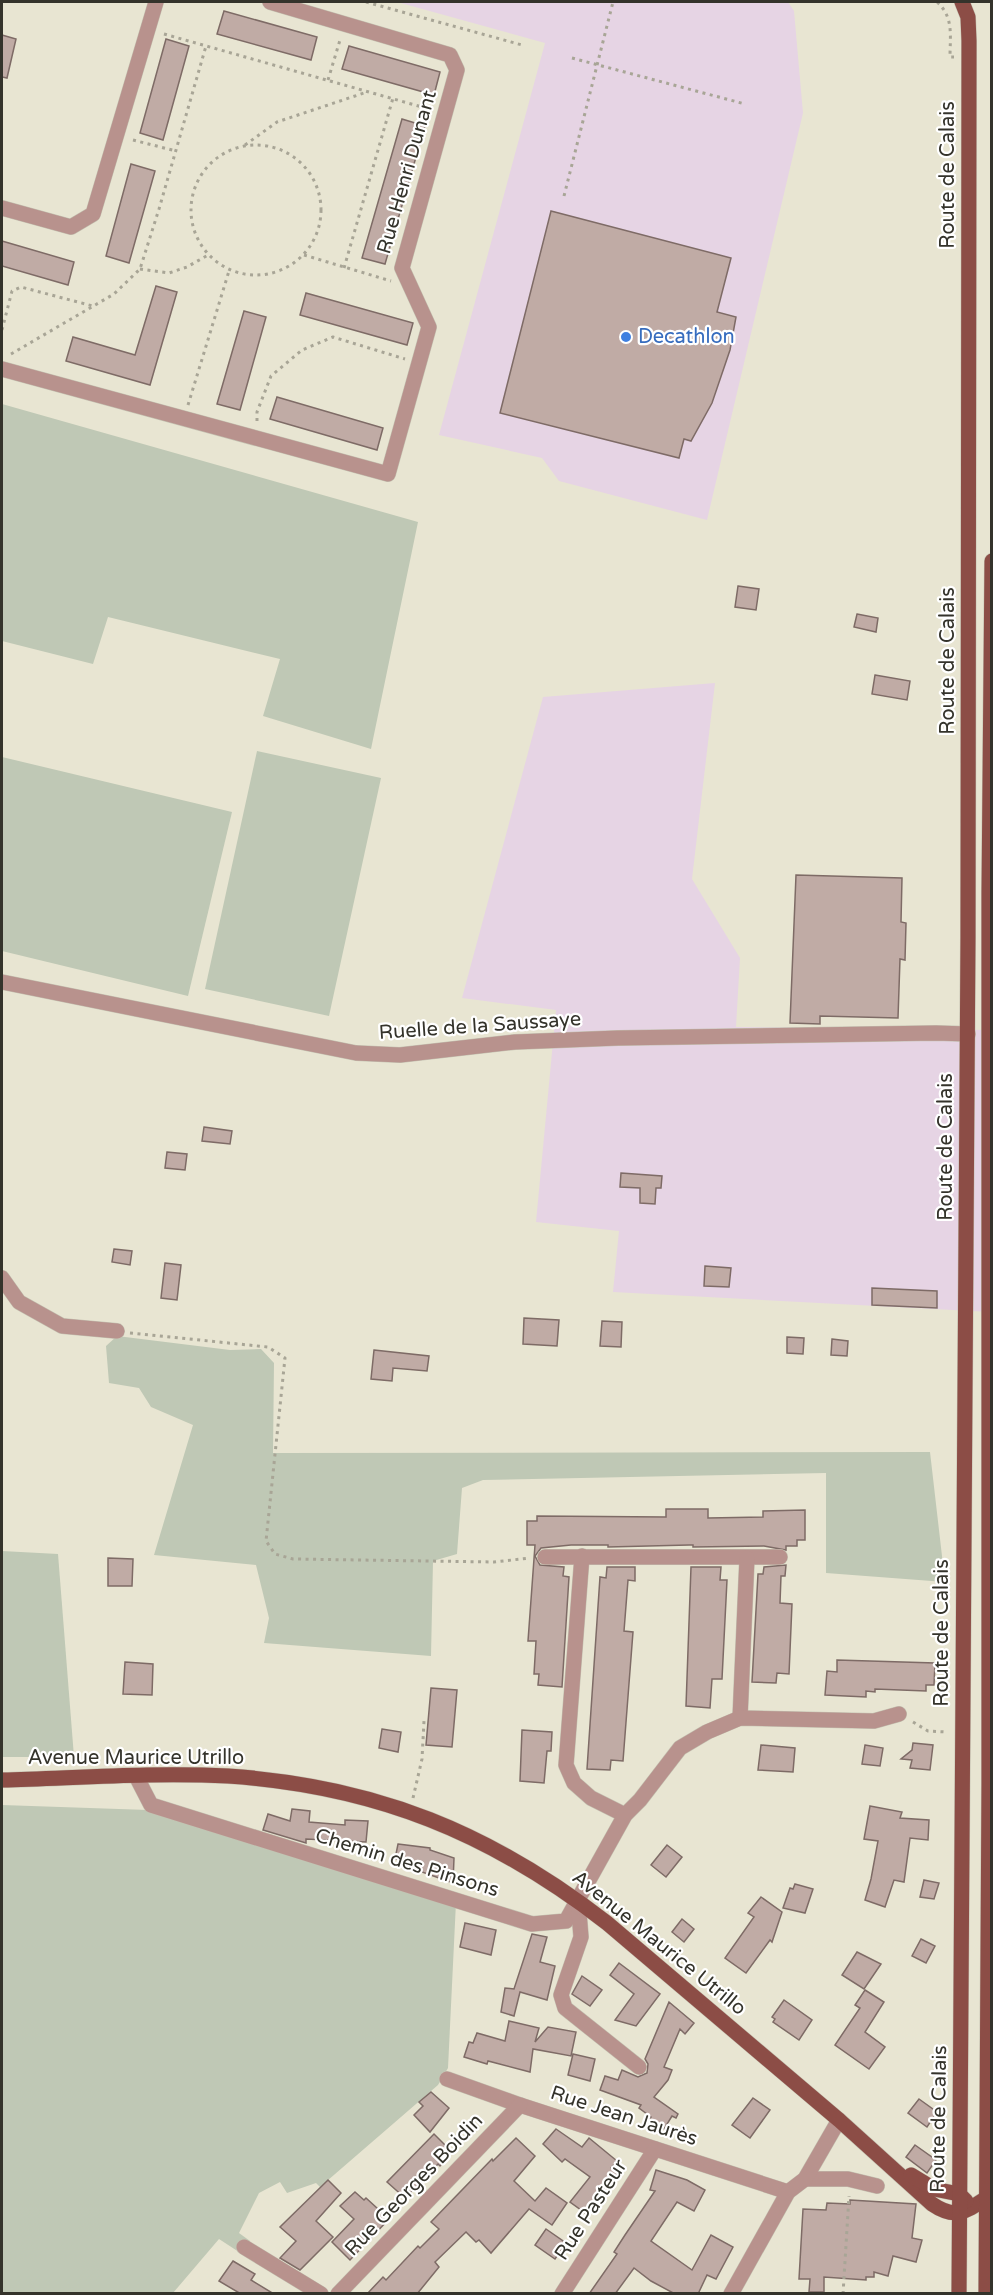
<svg xmlns="http://www.w3.org/2000/svg" width="993" height="2295" viewBox="0 0 993 2295" font-family="'Varela Round',sans-serif">
  <style>
    .commercial { fill: #e6d4e4 }
    .green { fill: #bfc8b5 }
    .building { fill: #c0aba5; stroke: #7e6b66; stroke-width: 1.5 }
    .lines { fill: none; stroke-linecap: round; stroke-linejoin: round }
    .minor-casing { stroke: #c4c1b1; stroke-width: 16 }
    .major-casing { stroke: #c4c1b1; stroke-width: 16 }
    .path { stroke: #a8a596; stroke-width: 3; stroke-dasharray: 3 4.5; stroke-linecap: butt }
    .minor { stroke: #b8928d; stroke-width: 15 }
    .major { stroke: #8c4d46; stroke-width: 15 }
    .shop-dot { fill: #3f7fe0; stroke: #fff; stroke-width: 2 }
    .labels { text-anchor: middle; dominant-baseline: central; stroke-width: 4.5; stroke-linejoin: round; paint-order: stroke }
    .street-label { font-size: 20px; fill: #34332b; stroke: #fff }
    .shop-label { font-size: 20px; fill: #366cbe; stroke: #fff; text-anchor: start }
  </style>
  <rect width="100%" height="100%" fill="#e8e5d2"/>
  <g class="commercial">
    <path d="M397 2H788L794 11 803 113 707 520 559 481 542 458 439 435 545 43Z"/>
    <path d="M715 683 692 879 740 958 736 1027 991 1030V1312L613 1292 619 1231 536 1222 556 1010 462 998 543 697Z"/>
  </g>
  <g class="green">
    <path d="M2 404 418 522 371 749 263 716 280 659 108 617 93 664 2 641Z"/>
    <path d="M257 751 381 778 329 1016 205 989Z"/>
    <path d="M2 757 232 812 188 996 2 951Z"/>
    <path d="M117 1336 230 1350 261 1349 274 1363 273 1453 930 1452 945 1582 826 1573V1473L483 1480 462 1488 457 1554 433 1561 431 1656 264 1643 269 1618 256 1565 154 1555 193 1425 151 1407 139 1388 109 1383 106 1346Z"/>
    <path d="M2 1551 58 1554 74 1757H2Z"/>
    <path d="M2 1805 148 1810 456 1902 448 2068 438 2085 320 2187 316 2183 287 2193 280 2182 259 2193 239 2233 250 2241 242 2254 219 2239 173 2293 2 2294Z"/>
  </g>
  <g class="building">
    <path d="M224 11 317 37 311 60 217 34Z"/>
    <path d="M2 35 16 39 7 78 2 77Z"/>
    <path d="M166 39 189 46 163 140 140 133Z"/>
    <path d="M349 46 440 72 434 95 342 69Z"/>
    <path d="M402 119 425 126 385 264 362 258Z"/>
    <path d="M131 164 155 171 129 263 106 256Z"/>
    <path d="M551 211 731 258 717 312 736 317 730 350 712 403 691 441 684 439 679 458 500 413Z"/>
    <path d="M2 241 74 262 68 285 2 266Z"/>
    <path d="M156 286 177 292 150 385 66 361 73 337 135 355Z"/>
    <path d="M306 293 413 323 407 345 300 315Z"/>
    <path d="M244 311 266 317 240 410 217 404Z"/>
    <path d="M277 397 383 428 377 450 270 419Z"/>
    <path d="M738 586 759 589 756 610 735 607Z"/>
    <path d="M857 614 878 618 876 632 854 627Z"/>
    <path d="M875 675 910 681 907 700 872 694Z"/>
    <path d="M796 875 902 878 901 922 906 923 905 960 900 959 898 1018 820 1016V1024L790 1023Z"/>
    <path d="M204 1127 232 1131 230 1144 202 1141Z"/>
    <path d="M167 1152 187 1154 185 1170 165 1168Z"/>
    <path d="M621 1173 662 1176 661 1188H656L655 1204 640 1203V1188L620 1187Z"/>
    <path d="M114 1249 132 1251 130 1265 112 1262Z"/>
    <path d="M165 1263 181 1265 177 1300 161 1298Z"/>
    <path d="M705 1266 731 1268 729 1287 704 1286Z"/>
    <path d="M872 1288 937 1291V1308L872 1305Z"/>
    <path d="M524 1318 559 1320 557 1346 523 1344Z"/>
    <path d="M602 1321 622 1322 621 1347 600 1346Z"/>
    <path d="M787 1337 804 1338 803 1354 787 1353Z"/>
    <path d="M832 1339 848 1341 847 1356 831 1355Z"/>
    <path d="M374 1350 429 1356 427 1371 393 1368 392 1381 371 1379Z"/>
    <path d="M666 1509H708V1518L763 1517V1511L805 1510V1540H797V1546H786V1550L764 1546 693 1547V1545H689L608 1547V1545H571L541 1548 535 1556 540 1565 564 1567 563 1576 569 1577 562 1687 538 1685 539 1674H534L536 1641H528L535 1545H527V1521H537V1516L666 1517Z"/>
    <path d="M108 1558 133 1559 132 1586H108Z"/>
    <path d="M786 1565 785 1576H781L780 1603 792 1604 789 1674 777 1673 776 1683 752 1682 758 1574H763L764 1567Z"/>
    <path d="M607 1567H635V1581L628 1580 624 1631 633 1632 623 1761 611 1760 610 1770 587 1769 600 1577 606 1578Z"/>
    <path d="M691 1567H721L720 1580H727L722 1679H712L710 1708 686 1706Z"/>
    <path d="M837 1660 935 1663 934 1685H926V1691L875 1689V1692L866 1691V1697L825 1695 827 1671 837 1672Z"/>
    <path d="M125 1662 153 1664 152 1695 123 1694Z"/>
    <path d="M431 1688 457 1690 452 1747 426 1745Z"/>
    <path d="M382 1729 401 1732 398 1752 379 1748Z"/>
    <path d="M522 1730 552 1732 551 1751H547L544 1783 520 1781Z"/>
    <path d="M913 1743 933 1745 930 1770 910 1768 912 1760 901 1759 912 1750Z"/>
    <path d="M761 1745 795 1748 793 1772 758 1770Z"/>
    <path d="M865 1745 883 1748 880 1766 862 1764Z"/>
    <path d="M870 1806 902 1812 900 1818 929 1820 928 1840 910 1838 904 1882 894 1880 885 1907 865 1900 871 1879 878 1841 864 1839Z"/>
    <path d="M292 1809 310 1811 309 1822 345 1825V1820L368 1821 366 1842 306 1839V1843L263 1830 268 1814 290 1821Z"/>
    <path d="M398 1844 430 1848V1850L454 1858 453 1883 422 1872V1868L415 1867 416 1863 395 1859Z"/>
    <path d="M667 1845 682 1857 666 1877 651 1865Z"/>
    <path d="M924 1880 939 1883 934 1899 920 1897Z"/>
    <path d="M795 1884 813 1889 805 1913 783 1908 790 1888 793 1889Z"/>
    <path d="M761 1897 782 1912 772 1942 770 1940 746 1973 725 1958 754 1917 748 1913Z"/>
    <path d="M682 1919 694 1929 684 1942 672 1932Z"/>
    <path d="M465 1923 496 1930 491 1955 460 1947Z"/>
    <path d="M532 1934 547 1937 540 1962 555 1966 547 2000 520 1992 514 2016 501 2012 505 1988 514 1989Z"/>
    <path d="M921 1939 935 1946 926 1963 912 1956Z"/>
    <path d="M857 1952 881 1964 864 1989 842 1975Z"/>
    <path d="M619 1963 660 1994 636 2026 615 2020 634 1994 610 1975Z"/>
    <path d="M582 1976 602 1990 590 2006 572 1994Z"/>
    <path d="M865 1990 884 2002 865 2032 885 2047 869 2069 835 2045 860 2008 855 2005Z"/>
    <path d="M784 2000 812 2020 799 2040 773 2022 775 2019 772 2017Z"/>
    <path d="M669 2002 694 2023 685 2034 680 2029 664 2067 672 2070 668 2080 654 2097 678 2114 676 2118 672 2116 664 2129 649 2119 651 2117 639 2108 641 2105 600 2090 605 2076 618 2080 622 2070 638 2077 647 2073 648 2064 645 2059Z"/>
    <path d="M509 2021 539 2028 535 2042 548 2027 576 2032 571 2056 533 2049 530 2072 488 2061 487 2064 464 2057 469 2042 473 2043 477 2033 505 2041Z"/>
    <path d="M573 2054 595 2059 590 2081 568 2075Z"/>
    <path d="M431 2092 449 2108 430 2132 414 2115 423 2106 419 2102Z"/>
    <path d="M753 2098 770 2110 750 2138 732 2125Z"/>
    <path d="M919 2099 937 2112 927 2127 908 2113Z"/>
    <path d="M556 2129 582 2147 589 2138 617 2161 611 2168 620 2175 588 2215 570 2202 590 2177 565 2159 562 2162 543 2144Z"/>
    <path d="M434 2134 452 2152 440 2166 438 2164 405 2198 387 2182Z"/>
    <path d="M516 2138 535 2156 514 2181 535 2201 546 2188 567 2203 552 2225 529 2209 491 2253 479 2240 476 2242 466 2232 435 2262 439 2267 417 2294H367L383 2277 386 2280 418 2246 420 2248 439 2229 431 2222 492 2159 493 2161Z"/>
    <path d="M915 2145 936 2160 927 2173 906 2157Z"/>
    <path d="M656 2170 687 2180 705 2190 694 2211 677 2202 651 2241 692 2270 711 2235 733 2247 716 2279 707 2275 698 2294H675L651 2281 634 2268 615 2294H589L617 2254 614 2252 625 2235 655 2191 650 2190Z"/>
    <path d="M328 2180 341 2193 316 2221 333 2237 300 2270 280 2258 296 2241 280 2227Z"/>
    <path d="M355 2192 364 2200 366 2198 389 2219 350 2260 332 2242 354 2219 340 2206Z"/>
    <path d="M850 2200 916 2204 912 2238 922 2240 916 2262 893 2256 888 2276 874 2272V2277H866V2280L824 2277V2292H809L810 2279H799L803 2209 826 2210 827 2203 850 2204Z"/>
    <path d="M546 2229 566 2243 555 2259 535 2245Z"/>
    <path d="M233 2261 255 2274 251 2280 274 2294H241L219 2281Z"/>
  </g>
  <g class="lines">
    <g class="minor-casing">
      <g id="minor">
        <path d="M2 208 71 227 93 214 156 2"/>
        <path d="M2 369 388 474 429 327 402 268 457 70 450 55 270 2"/>
        <path d="M2 982 356 1053 400 1055 515 1042 618 1038 936 1033 968 1034"/>
        <path d="M2 1278 19 1302 62 1326 117 1331"/>
        <path d="M582 1556 566 1765 574 1783 591 1798 625 1815"/>
        <path d="M545 1557H780"/>
        <path d="M740 1718 747 1558"/>
        <path d="M136 1776 151 1805 532 1924 566 1921 625 1815 640 1800 680 1748 707 1732 740 1718 874 1721 899 1714"/>
        <path d="M578 1900 581 1937 561 1995 565 2008 639 2067"/>
        <path d="M447 2079 520 2105 788 2192"/>
        <path d="M805 2179H848L877 2186"/>
        <path d="M244 2247 321 2294"/>
        <path d="M338 2294 520 2105"/>
        <path d="M562 2294 655 2149"/>
        <path d="M731 2294 788 2192 805 2179 839 2120"/>
      </g>
    </g>
    <g class="major-casing">
      <g id="major">
        <path d="M2 1780C77 1778 153 1772 228 1776 376 1786 491 1833 607 1923L839 2120 932 2204C954 2219 964 2213 985 2199"/>
        <path d="M911 2175 934 2189 959 2194 966 2201"/>
        <path d="M959 2294 968 937 969 41 968 17 962 2"/>
        <path d="M986 2294 989 1783V893L992 561"/>
      </g>
    </g>
    <g class="path">
      <path d="M366 2 522 45"/>
      <path d="M937 2C954 17 950 36 950 57H954"/>
      <path d="M164 34 429 109"/>
      <path d="M572 58 745 104"/>
      <path d="M328 80 340 40"/>
      <path d="M133 140 176 151"/>
      <path d="M245 145 277 122 367 92"/>
      <circle cx="256" cy="210" r="65"/>
      <path d="M564 196 613 2"/>
      <path d="M304 255 391 281"/>
      <path d="M344 268 393 98"/>
      <path d="M140 269 169 273 187 267 208 255"/>
      <path d="M2 330 12 291 21 287 93 306"/>
      <path d="M11 354 114 294 140 269 159 209 206 46"/>
      <path d="M188 405 229 271"/>
      <path d="M257 421V412L271 376 302 350 333 337 405 359"/>
      <path d="M130 1333 268 1347 285 1358 266 1541 275 1554 293 1559 494 1562 530 1558"/>
      <path d="M913 1722 928 1731 946 1732"/>
      <path d="M413 1798 422 1759 424 1721"/>
      <path d="M843 2294 849 2196"/>
    </g>
    <use href="#minor" class="minor"/>
    <use href="#major" class="major"/>
  </g>
  <circle class="shop-dot" cx="626" cy="337" r="6"/>
  <g class="labels">
    <g class="street-label">
      <text transform="translate(407 172) rotate(-74)">Rue Henri Dunant</text>
      <text transform="translate(948 175) rotate(-90)">Route de Calais</text>
      <text transform="translate(948 661) rotate(-90)">Route de Calais</text>
      <text transform="translate(480 1026) rotate(-4)">Ruelle de la Saussaye</text>
      <text transform="translate(946 1147) rotate(-90)">Route de Calais</text>
      <text transform="translate(942 1633) rotate(-90)">Route de Calais</text>
      <text x="136" y="1758">Avenue Maurice Utrillo</text>
      <text transform="translate(407 1863) rotate(17)">Chemin des Pinsons</text>
      <text transform="translate(659 1943) rotate(39)">Avenue Maurice Utrillo</text>
      <text transform="translate(624 2116) rotate(18)">Rue Jean Jaurès</text>
      <text transform="translate(939 2119) rotate(-89)">Route de Calais</text>
      <text transform="translate(414 2185) rotate(-46)">Rue Georges Boidin</text>
      <text transform="translate(591 2210) rotate(-57)">Rue Pasteur</text>
    </g>
    <g class="shop-label">
      <text x="638" y="337">Decathlon</text>
    </g>
  </g>
  <rect width="993" height="2295" fill="none" stroke="#34332b" stroke-width="6"/>
</svg>
